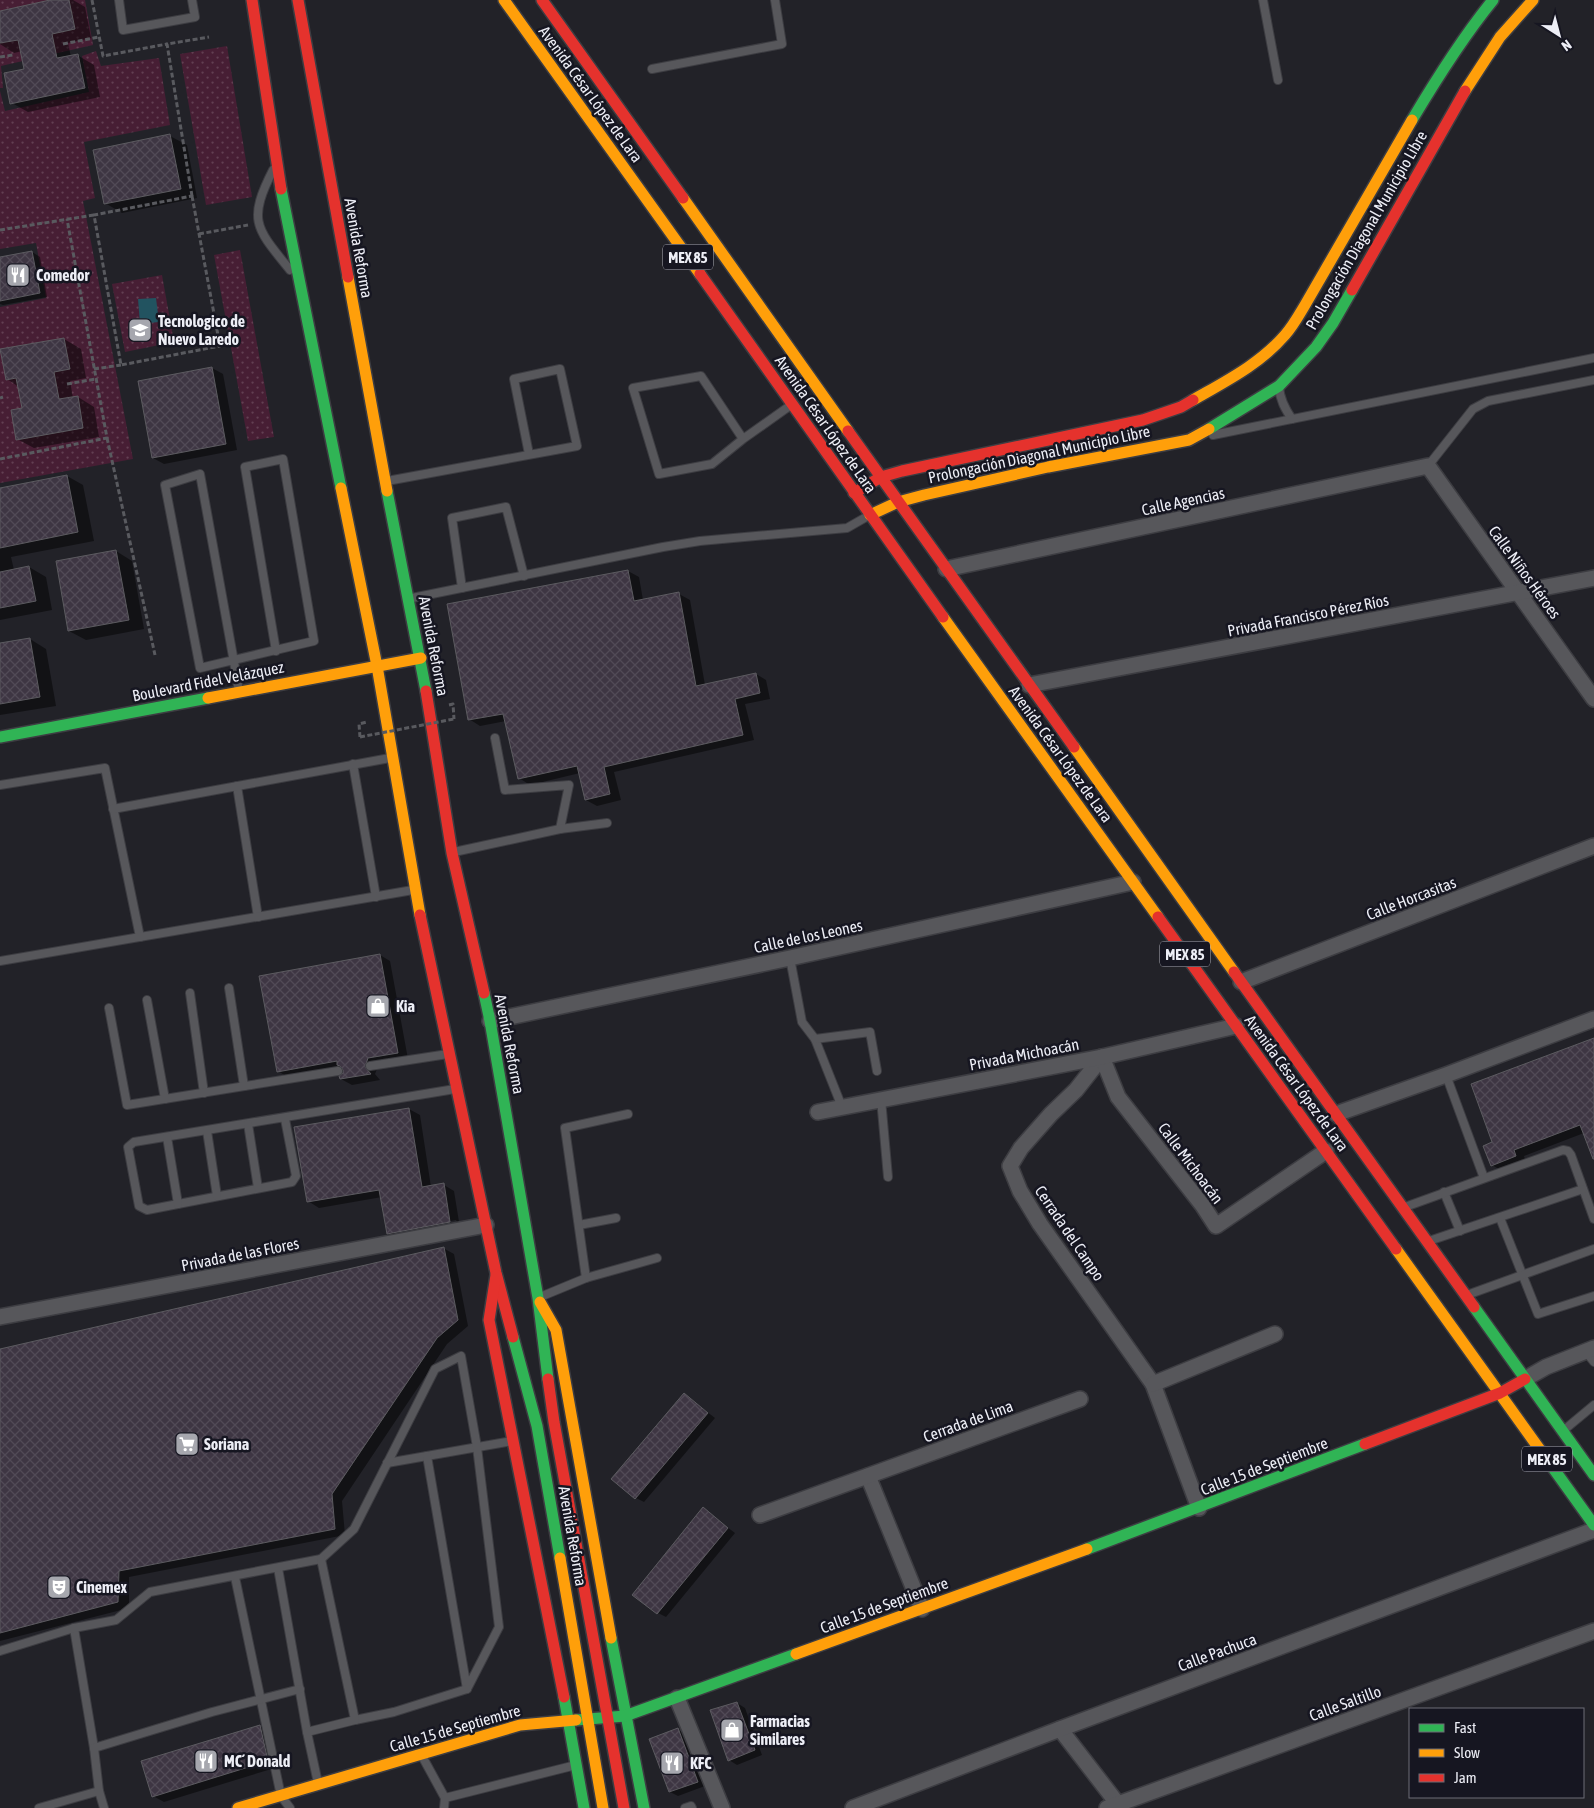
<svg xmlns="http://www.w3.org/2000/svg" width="1594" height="1808" viewBox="0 0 1594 1808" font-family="'Asap Condensed',sans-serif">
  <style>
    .grass { fill: url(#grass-dots) }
    .water { fill: #225360 }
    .shadow { fill: #0007; fill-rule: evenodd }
    .building { fill: url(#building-cross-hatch); stroke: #5c5b60 }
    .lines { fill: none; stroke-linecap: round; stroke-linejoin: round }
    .lane-casing { stroke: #3d3d42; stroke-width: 10 }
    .street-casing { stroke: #3d3d42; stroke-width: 18 }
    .fast-casing { stroke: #3d3d42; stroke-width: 14 }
    .slow-casing { stroke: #3d3d42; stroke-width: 14 }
    .jam-casing { stroke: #3d3d42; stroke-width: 14 }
    .path { stroke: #595a5f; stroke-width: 3; stroke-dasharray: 5 2.5; stroke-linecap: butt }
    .lane { stroke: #57575b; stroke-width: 8 }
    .street { stroke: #57575b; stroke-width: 15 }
    .fast { stroke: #30b455; stroke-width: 11 }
    .slow { stroke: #ff9f0a; stroke-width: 11 }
    .jam { stroke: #e5322d; stroke-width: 11 }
    .path-bridge { stroke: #595a5f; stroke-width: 3; stroke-dasharray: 5 2.5; stroke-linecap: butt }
    .labels { text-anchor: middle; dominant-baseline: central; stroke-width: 5; stroke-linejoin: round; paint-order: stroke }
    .shield { fill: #161621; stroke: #acadb6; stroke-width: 1 }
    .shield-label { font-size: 15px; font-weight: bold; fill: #edeef6 }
    .street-label { font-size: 16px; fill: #edeef6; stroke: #161621 }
    .poi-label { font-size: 16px; font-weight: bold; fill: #edeef6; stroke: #161621; text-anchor: start }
  </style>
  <defs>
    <pattern id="grass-dots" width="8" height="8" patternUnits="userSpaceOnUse" patternTransform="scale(1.25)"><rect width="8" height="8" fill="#471e34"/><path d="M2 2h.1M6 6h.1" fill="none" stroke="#623f52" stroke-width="1.8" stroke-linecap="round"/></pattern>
    <pattern id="building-cross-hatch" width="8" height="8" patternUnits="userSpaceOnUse" patternTransform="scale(1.25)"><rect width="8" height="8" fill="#3e3643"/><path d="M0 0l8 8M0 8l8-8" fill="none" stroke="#514a56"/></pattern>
  </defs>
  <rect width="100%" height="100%" fill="#222228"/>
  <g class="grass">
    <path d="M0 0H85L93 45 1 66 3 88H0Z"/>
    <path d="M227 46 252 197 206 205 180 54Z"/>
    <path d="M96 51 101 66 159 58 170 125 84 142 95 198 83 201 133 459 0 483V307L46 298 36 243 0 249V91L5 111 89 92 82 56Z"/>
    <path d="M240 250 274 437 248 441 214 255Z"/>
    <path d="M162 275 174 342 125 352 112 284Z"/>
  </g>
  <path class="water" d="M156 298 159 322 140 324 138 299Z"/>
  <g class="shadow">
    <path d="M56 0H73L85 7 91 38 68 43 71 57 77 55 94 65 100 97 28 112 12 103 25 70 22 51 14 53 0 44V12Z"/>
    <path d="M170 136 187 145 197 198 122 213 105 203Z"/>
    <path d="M32 252 40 257 47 297 3 305 0 304V258Z"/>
    <path d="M64 339 81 349 86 378 70 381 73 398 78 397 94 407 99 437 34 448 17 439 23 409 19 387 7 379 2 350Z"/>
    <path d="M212 368 223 374 237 450 164 464 153 458Z"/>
    <path d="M67 476 83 485 94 541 11 557 14 570 29 567 46 577 52 610 0 620V489Z"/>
    <path d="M116 551 132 561 144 629 86 640 69 631Z"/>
    <path d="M628 571 639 577 643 600 679 594 690 600 705 685 756 674 766 680 770 699 745 704 754 740 614 772 621 800 597 806 586 800 580 773 530 785 519 778 506 721 480 726 469 719Z"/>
    <path d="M30 639 46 649 56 706 0 715V644Z"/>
    <path d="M380 955 390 961 408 1059 379 1064 375 1074 380 1080 352 1085 341 1079 344 1074 343 1068 289 1078 278 1071Z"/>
    <path d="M1594 1039V1159L1584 1133 1524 1156 1526 1162 1502 1171 1492 1165 1494 1143Z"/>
    <path d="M409 1109 420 1115 431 1187 444 1185 454 1191 460 1228 398 1240 388 1234 382 1197 319 1208 308 1201ZM456 1220 457 1222 396 1234V1231Z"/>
    <path d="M443 1248 454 1254 468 1326 447 1344 342 1501 345 1535 129 1577V1608L0 1641V1350Z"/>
    <path d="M684 1394 715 1418 644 1502 636 1498Z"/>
    <path d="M703 1509 735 1533 666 1617 658 1613Z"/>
    <path d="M737 1703 745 1708 762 1755 737 1765 729 1760Z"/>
    <path d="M260 1726 270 1732 278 1767 164 1802 153 1796Z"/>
    <path d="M678 1730 686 1734 705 1786 678 1796 670 1792Z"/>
  </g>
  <g class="building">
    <path d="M50 0H69L75 29 52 34 57 58 78 54 85 88 10 104 4 73 24 69 18 40 0 43V11Z"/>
    <path d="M170 134 181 189 104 204 93 150Z"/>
    <path d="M32 251 40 293 0 301V257Z"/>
    <path d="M64 338 70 369 54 372 59 399 78 396 83 428 16 440 11 410 22 408 16 378 6 380 0 349Z"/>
    <path d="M212 367 226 444 152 458 138 381Z"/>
    <path d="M67 475 78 532 0 548V488Z"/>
    <path d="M116 550 129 620 68 631 56 561Z"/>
    <path d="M29 566 36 601 0 608V572Z"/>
    <path d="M628 570 634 601 679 592 696 686 756 673 760 693 735 699 743 735 604 767 610 794 585 800 577 766 518 779 503 714 468 720 447 604Z"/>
    <path d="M30 638 40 697 0 704V643Z"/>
    <path d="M380 954 398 1053 368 1058 365 1067 371 1074 340 1079 339 1076 343 1073V1070L340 1066 337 1065V1061L277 1072 259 976Z"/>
    <path d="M1594 1038V1159H1593L1580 1125 1514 1150 1516 1156 1491 1166 1483 1146 1492 1142 1471 1084Z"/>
    <path d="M409 1108 422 1187 444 1183 450 1222 387 1234 379 1190 307 1202 294 1127Z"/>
    <path d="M444 1247 458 1320 437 1338 332 1494 335 1529 119 1571 118 1602 0 1633V1349Z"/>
    <path d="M684 1393 708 1413 635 1499 611 1479Z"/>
    <path d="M703 1507 728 1528 657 1614 632 1595Z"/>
    <path d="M737 1702 755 1750 728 1761 710 1710Z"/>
    <path d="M260 1725 268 1761 152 1797 141 1761Z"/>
    <path d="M678 1728 698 1782 669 1792 649 1739Z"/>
  </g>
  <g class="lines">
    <g class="lane-casing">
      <g id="lane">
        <path d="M119 0 123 30 195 17 192 0"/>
        <path d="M1263 0 1278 80"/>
        <path d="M652 69 782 44 775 0"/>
        <path d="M273 170C247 221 256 228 290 270"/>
        <path d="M1279 387C1280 400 1285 409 1292 419"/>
        <path d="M1213 435 1594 358"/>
        <path d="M743 439 701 376 633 388 659 474 712 464 743 439 791 405"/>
        <path d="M1428 466 1473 409 1488 401 1594 380"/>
        <path d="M387 481 577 446 560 369 514 379 529 454"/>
        <path d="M462 588 452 518 506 507 524 576"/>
        <path d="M412 598 663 547 700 541 847 528 868 516"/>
        <path d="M239 692 234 662 200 474 165 485 200 668 314 641 283 459 245 467 276 651"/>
        <path d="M495 738 505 790 569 785 560 829"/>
        <path d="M353 764 376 897"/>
        <path d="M0 785 105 768 140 937"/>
        <path d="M237 786 258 917"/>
        <path d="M113 809 390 758"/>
        <path d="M454 852 560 829 607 823"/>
        <path d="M790 958 802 1022 815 1039 842 1107"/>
        <path d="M0 961 413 890"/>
        <path d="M229 988 244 1086"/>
        <path d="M190 993 204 1093"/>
        <path d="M147 1000 165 1099"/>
        <path d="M109 1008 127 1105 338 1071"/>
        <path d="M815 1039 870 1032 877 1071"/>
        <path d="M370 1066 448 1054"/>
        <path d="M1446 1075 1484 1178"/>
        <path d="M881 1099 888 1177"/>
        <path d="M285 1119 296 1176 292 1182 147 1210 139 1206 128 1147 134 1142 455 1089"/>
        <path d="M248 1124 258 1188"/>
        <path d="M207 1131 217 1196"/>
        <path d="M167 1137 178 1204"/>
        <path d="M1444 1192 1460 1231"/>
        <path d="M1405 1207 1563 1150 1568 1151 1571 1155 1594 1219"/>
        <path d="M1500 1218 1538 1314 1594 1296"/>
        <path d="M579 1225 616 1218"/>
        <path d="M1429 1241 1583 1189"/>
        <path d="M586 1278 565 1128 628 1114"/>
        <path d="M1467 1295 1594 1249"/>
        <path d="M540 1297 586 1278 657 1258"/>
        <path d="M1586 1352 1594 1362"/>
        <path d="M1564 1430 1594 1405"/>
        <path d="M387 1463 512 1441"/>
        <path d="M278 1568 307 1732"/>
        <path d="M235 1577 281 1796 290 1808"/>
        <path d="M74 1628 94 1748"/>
        <path d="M0 1651 74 1628 116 1620 150 1592 321 1559 354 1529 435 1369 461 1356 477 1447 499 1627 467 1689 427 1456"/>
        <path d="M355 1720 394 1712 467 1689"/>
        <path d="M422 1756 445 1798"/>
        <path d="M318 1783 307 1732 355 1720 321 1559"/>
        <path d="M39 1808 99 1791"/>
        <path d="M104 1808 99 1791 94 1748 212 1712 300 1689"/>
        <path d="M444 1808 445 1798 576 1765"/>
        <path d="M685 1808 691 1806 692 1808"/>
      </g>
    </g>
    <g class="street-casing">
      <g id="street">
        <path d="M946 569 1428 466 1594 699"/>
        <path d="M1029 685 1594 578"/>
        <path d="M1241 982 1594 846"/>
        <path d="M490 1021 790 958 1133 882"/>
        <path d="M1102 1057 1076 1090 1051 1114 1021 1148 1010 1166 1020 1191 1040 1224 1153 1384 1199 1508"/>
        <path d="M1102 1057 1118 1097 1203 1206 1216 1226 1326 1151"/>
        <path d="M818 1112 1102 1057 1236 1026"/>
        <path d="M1336 1114 1446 1075 1594 1019"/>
        <path d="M0 1317 486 1225"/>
        <path d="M1525 1379 1546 1367 1594 1348"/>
        <path d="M1153 1384 1275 1334"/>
        <path d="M868 1476 922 1609"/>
        <path d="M760 1515 1080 1399"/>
        <path d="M677 1698 722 1808"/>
        <path d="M1060 1729 1121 1808"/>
        <path d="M853 1808 1060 1729 1594 1530"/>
        <path d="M1107 1808 1594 1631"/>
      </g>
    </g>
    <g class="fast-casing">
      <g id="fast">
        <path d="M1412 120C1437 78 1462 38 1493 0"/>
        <path d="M281 189 341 488"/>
        <path d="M1209 429 1279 386 1316 347 1333 323 1352 290"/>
        <path d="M387 491 426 691"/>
        <path d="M0 737 208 698"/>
        <path d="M484 993 490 1021 538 1298 548 1379"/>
        <path d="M1474 1307 1594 1475"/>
        <path d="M513 1337 537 1426 560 1558"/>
        <path d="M1543 1454 1594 1525"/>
        <path d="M1087 1549 1365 1444"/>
        <path d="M611 1638 644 1808"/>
        <path d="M564 1697 584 1808"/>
        <path d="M576 1720 625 1716 796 1654"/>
      </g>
    </g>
    <g class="slow-casing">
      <g id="slow">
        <path d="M504 0 700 274"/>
        <path d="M1465 91 1500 37 1533 0"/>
        <path d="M683 198 848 431"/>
        <path d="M348 277 387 491"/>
        <path d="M1193 400C1226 381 1260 364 1285 335 1293 326 1299 315 1305 305L1412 120"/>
        <path d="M341 488 377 666 420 915"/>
        <path d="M870 515 898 502 924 495 1048 467 1189 440 1209 429"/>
        <path d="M943 617 1158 917"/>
        <path d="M208 698 421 658"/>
        <path d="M1074 747 1234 972"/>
        <path d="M1396 1249 1543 1454"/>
        <path d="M540 1302 556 1330 611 1638"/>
        <path d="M560 1558 603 1808"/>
        <path d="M796 1654 1087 1549"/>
        <path d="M238 1808 520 1725 576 1720"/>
      </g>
    </g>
    <g class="jam-casing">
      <g id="jam">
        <path d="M252 0 281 189"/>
        <path d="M298 0 348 277"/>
        <path d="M542 0 683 198"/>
        <path d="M700 274 943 617"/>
        <path d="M1352 290 1465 91"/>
        <path d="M848 431 1074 747"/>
        <path d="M854 493 881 477 902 471 1143 420 1181 407 1193 400"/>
        <path d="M426 691 452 853 484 993"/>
        <path d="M420 915 496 1273 513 1337"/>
        <path d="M1158 917 1396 1249"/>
        <path d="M1234 972 1474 1307"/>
        <path d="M496 1275 489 1320 564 1697"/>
        <path d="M548 1379 554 1422 624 1808"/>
        <path d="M1365 1444 1500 1393 1525 1379"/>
      </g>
    </g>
    <g class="path">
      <path d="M92 0 103 56 167 44"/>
      <path d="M63 44 99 37"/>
      <path d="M0 57 13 55"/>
      <path d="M192 196 220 346 121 365 94 215Z"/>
      <path d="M192 196 167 44 209 37"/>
      <path d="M0 230 94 215"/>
      <path d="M199 234 248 225"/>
      <path d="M94 369 121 365"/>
      <path d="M67 384 96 379"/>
      <path d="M0 398 3 397"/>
      <path d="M107 438 155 655"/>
      <path d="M0 459 107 438 67 219"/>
      <path d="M449 705 453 704 454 719"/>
      <path d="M360 737 359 724 367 722"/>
    </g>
    <use href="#lane" class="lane"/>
    <use href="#street" class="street"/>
    <use href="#fast" class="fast"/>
    <use href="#slow" class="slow"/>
    <use href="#jam" class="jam"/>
    <path class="path-bridge" d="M360 737 454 719"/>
  </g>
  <defs>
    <g id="restaurant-square" transform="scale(1.25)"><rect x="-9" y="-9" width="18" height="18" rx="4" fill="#a6a7ae" stroke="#161621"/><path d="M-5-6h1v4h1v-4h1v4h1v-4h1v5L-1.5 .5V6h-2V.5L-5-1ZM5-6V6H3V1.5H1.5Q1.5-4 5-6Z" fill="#fff"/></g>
    <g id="university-square" transform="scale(1.25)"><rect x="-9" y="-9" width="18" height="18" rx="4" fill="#a6a7ae" stroke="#161621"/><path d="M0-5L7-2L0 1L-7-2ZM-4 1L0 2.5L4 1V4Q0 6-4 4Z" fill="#fff"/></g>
    <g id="shop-square" transform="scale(1.25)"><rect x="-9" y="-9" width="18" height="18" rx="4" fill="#a6a7ae" stroke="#161621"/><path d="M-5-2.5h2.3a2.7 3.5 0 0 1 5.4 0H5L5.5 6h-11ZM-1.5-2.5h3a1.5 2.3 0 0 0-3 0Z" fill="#fff"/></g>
    <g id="supermarket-square" transform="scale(1.25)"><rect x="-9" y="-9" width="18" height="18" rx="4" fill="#a6a7ae" stroke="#161621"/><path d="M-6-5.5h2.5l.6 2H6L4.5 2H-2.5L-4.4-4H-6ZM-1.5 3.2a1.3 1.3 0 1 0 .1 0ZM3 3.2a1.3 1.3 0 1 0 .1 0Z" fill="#fff"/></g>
    <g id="theatre-square" transform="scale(1.25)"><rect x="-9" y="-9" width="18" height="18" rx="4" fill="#a6a7ae" stroke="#161621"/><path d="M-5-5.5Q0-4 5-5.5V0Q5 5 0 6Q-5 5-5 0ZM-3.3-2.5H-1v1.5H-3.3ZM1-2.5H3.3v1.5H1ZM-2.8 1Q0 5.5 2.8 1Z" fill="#fff"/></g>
  </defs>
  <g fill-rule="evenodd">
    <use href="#restaurant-square" x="18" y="275"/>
    <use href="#university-square" x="140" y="330"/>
    <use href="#shop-square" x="378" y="1006"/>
    <use href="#supermarket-square" x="187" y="1444"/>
    <use href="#theatre-square" x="59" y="1587"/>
    <use href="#shop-square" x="732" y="1730"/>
    <use href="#restaurant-square" x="206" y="1761"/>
    <use href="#restaurant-square" x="672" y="1763"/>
  </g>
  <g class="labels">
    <g class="shield">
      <rect x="663" y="244.5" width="50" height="25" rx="4"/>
      <rect x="1160" y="941.5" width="50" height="25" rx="4"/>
      <rect x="1522" y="1446.5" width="50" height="25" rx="4"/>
    </g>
    <g class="shield-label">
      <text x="688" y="257">MEX 85</text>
      <text x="1185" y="954">MEX 85</text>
      <text x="1547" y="1459">MEX 85</text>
    </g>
    <g class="street-label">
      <text transform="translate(591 94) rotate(54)">Avenida César López de Lara</text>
      <text transform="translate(1366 230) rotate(-60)">Prolongación Diagonal Municipio Libre</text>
      <text transform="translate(359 248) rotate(80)">Avenida Reforma</text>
      <text transform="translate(826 424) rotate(55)">Avenida César López de Lara</text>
      <text transform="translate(1039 454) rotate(-12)">Prolongación Diagonal Municipio Libre</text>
      <text transform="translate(1183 501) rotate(-12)">Calle Agencias</text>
      <text transform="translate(1525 572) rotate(54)">Calle Niños Héroes</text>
      <text transform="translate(1308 615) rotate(-11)">Privada Francisco Pérez Ríos</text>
      <text transform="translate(434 646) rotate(79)">Avenida Reforma</text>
      <text transform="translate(208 681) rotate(-11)">Boulevard Fidel Velázquez</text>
      <text transform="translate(1061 754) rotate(54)">Avenida César López de Lara</text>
      <text transform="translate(1411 898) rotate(-21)">Calle Horcasitas</text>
      <text transform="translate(808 936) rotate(-12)">Calle de los Leones</text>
      <text transform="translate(510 1044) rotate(79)">Avenida Reforma</text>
      <text transform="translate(1024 1054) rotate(-11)">Privada Michoacán</text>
      <text transform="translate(1297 1083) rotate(54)">Avenida César López de Lara</text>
      <text transform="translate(1191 1163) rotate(53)">Calle Michoacán</text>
      <text transform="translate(1070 1233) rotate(56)">Cerrada del Campo</text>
      <text transform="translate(240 1254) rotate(-11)">Privada de las Flores</text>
      <text transform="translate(968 1421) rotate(-20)">Cerrada de Lima</text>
      <text transform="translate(1264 1466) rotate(-21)">Calle 15 de Septiembre</text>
      <text transform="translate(573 1536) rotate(80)">Avenida Reforma</text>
      <text transform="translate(884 1605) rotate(-20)">Calle 15 de Septiembre</text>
      <text transform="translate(1217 1652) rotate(-20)">Calle Pachuca</text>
      <text transform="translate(1345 1703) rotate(-20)">Calle Saltillo</text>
      <text transform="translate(455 1728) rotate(-16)">Calle 15 de Septiembre</text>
    </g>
    <g class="poi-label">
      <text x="36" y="275">Comedor</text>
      <text x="158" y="321">Tecnologico de<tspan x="158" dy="18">Nuevo Laredo</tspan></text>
      <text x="396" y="1006">Kia</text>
      <text x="204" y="1444">Soriana</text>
      <text x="76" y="1587">Cinemex</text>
      <text x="750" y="1721">Farmacias<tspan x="750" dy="18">Similares</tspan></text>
      <text x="224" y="1761">MC´ Donald</text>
      <text x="690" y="1763">KFC</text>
    </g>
  </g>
  <rect x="1409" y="1708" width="175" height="90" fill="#161621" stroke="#6c6c76"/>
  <rect x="1419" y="1724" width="25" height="8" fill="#30b455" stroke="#6c6c76"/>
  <text x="1454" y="1733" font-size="15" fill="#edeef6">Fast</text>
  <rect x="1419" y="1749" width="25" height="8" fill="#ff9f0a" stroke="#6c6c76"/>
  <text x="1454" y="1758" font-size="15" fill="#edeef6">Slow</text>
  <rect x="1419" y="1774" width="25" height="8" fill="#e5322d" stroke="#6c6c76"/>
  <text x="1454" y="1783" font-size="15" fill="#edeef6">Jam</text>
  <g transform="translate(1559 35) rotate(144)" stroke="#161621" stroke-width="4" paint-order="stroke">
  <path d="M0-4L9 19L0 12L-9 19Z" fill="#edeef6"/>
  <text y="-8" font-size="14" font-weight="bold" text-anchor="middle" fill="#edeef6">N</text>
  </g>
</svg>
